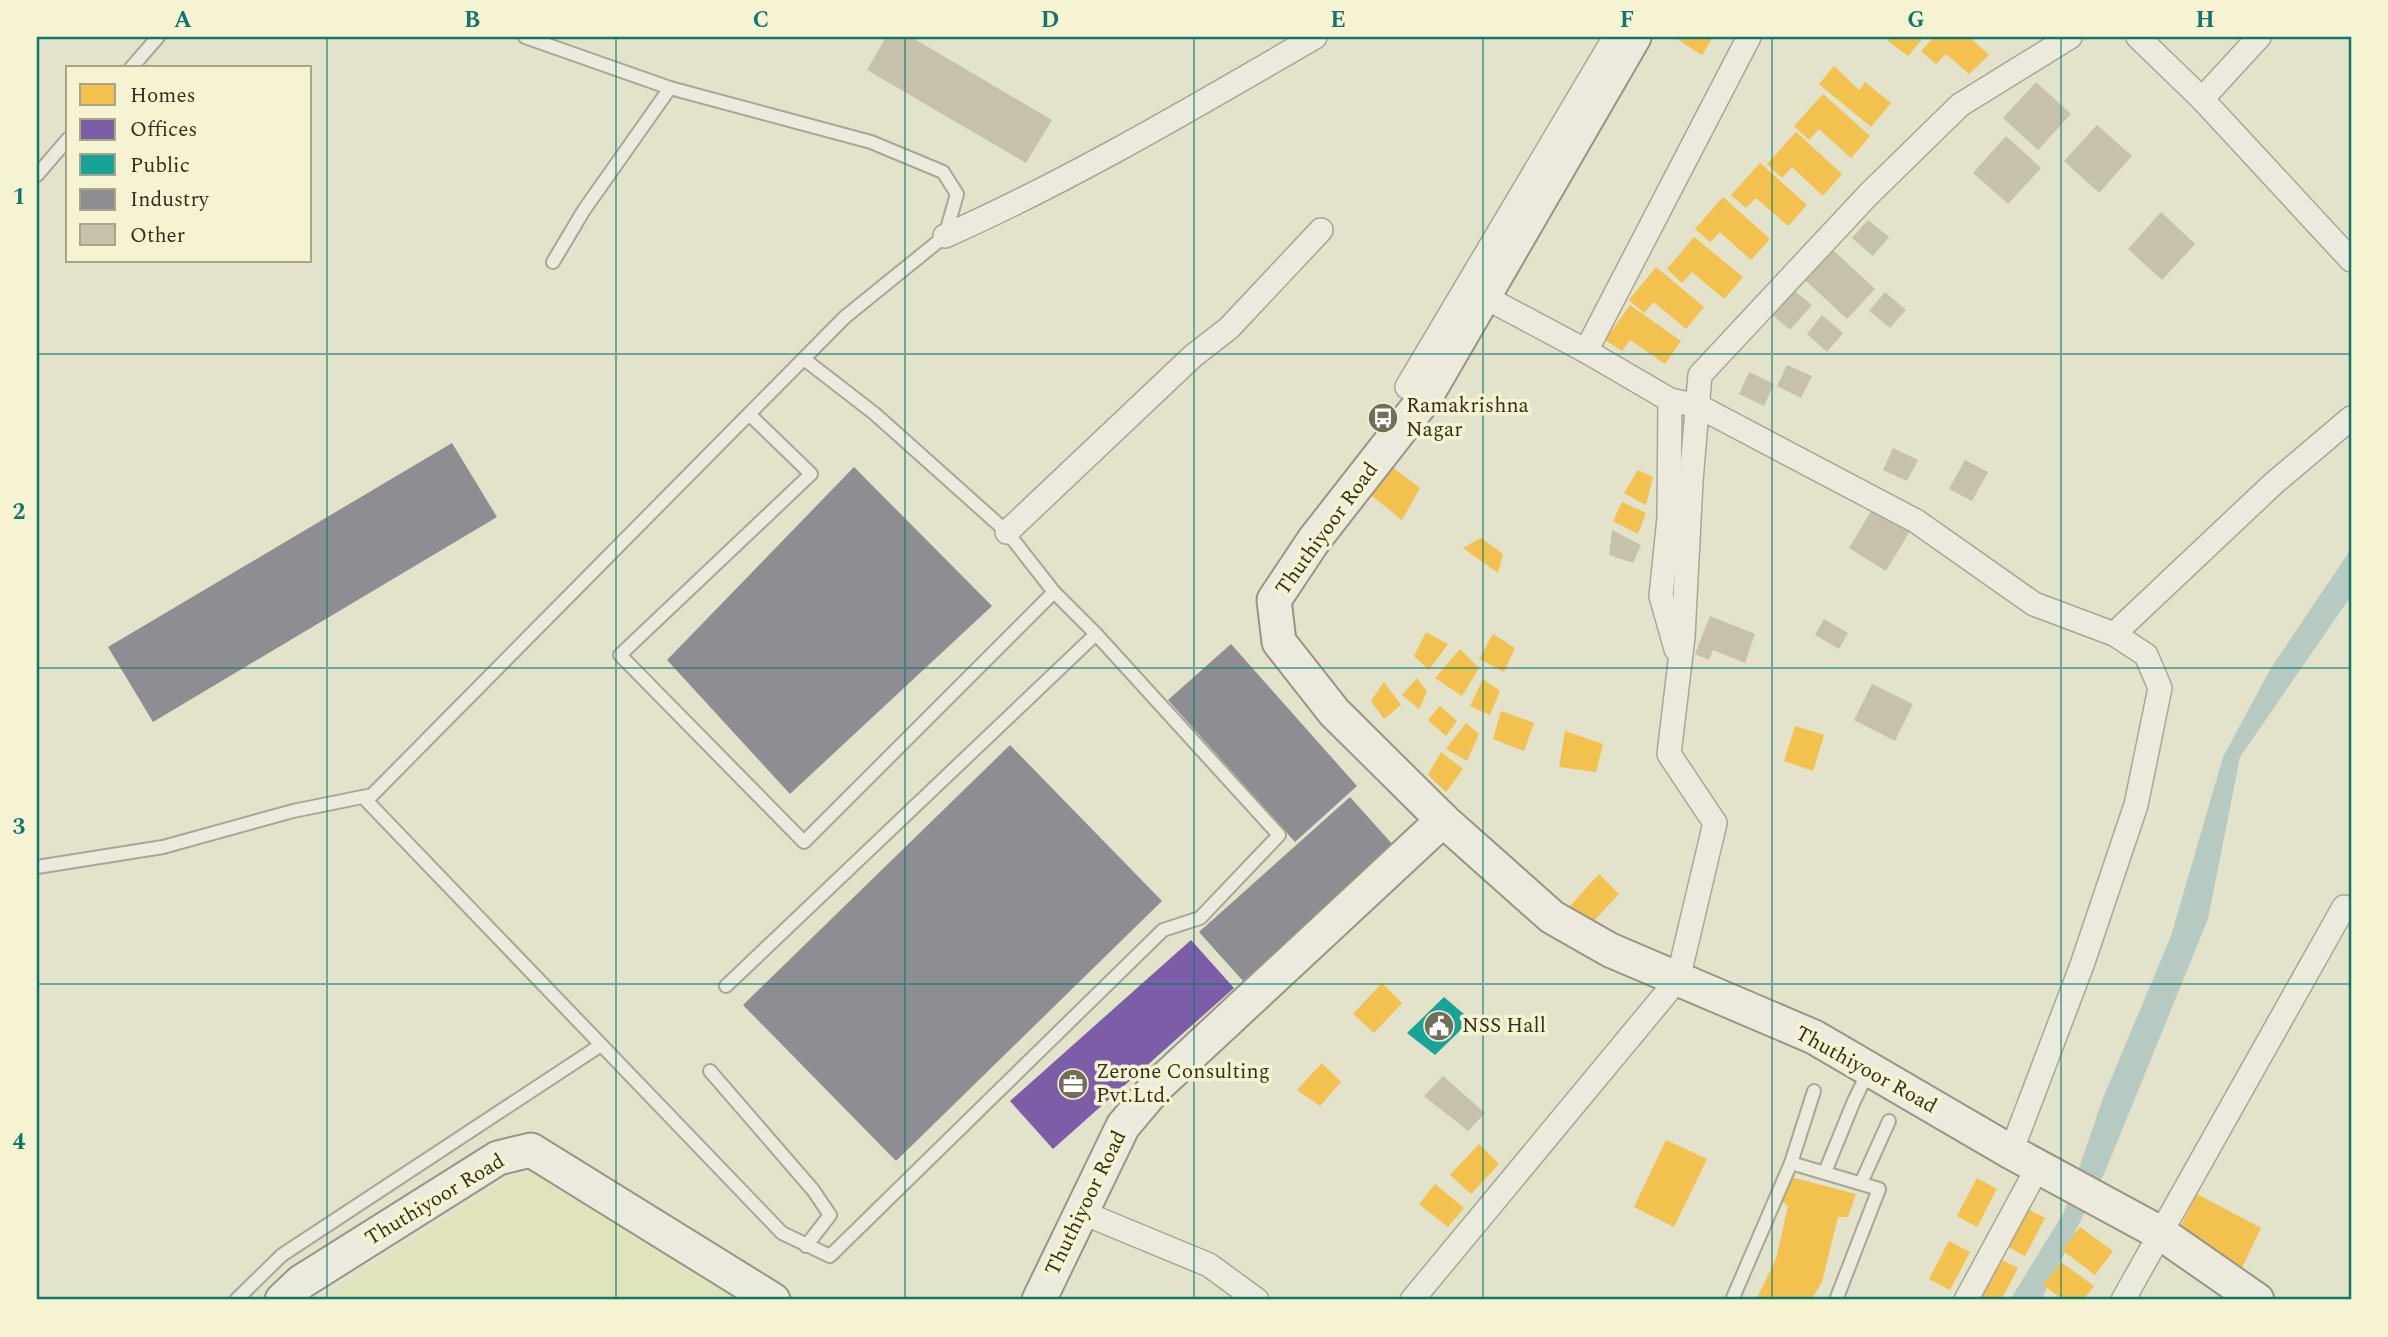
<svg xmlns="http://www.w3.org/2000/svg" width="2388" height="1337" viewBox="0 0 2388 1337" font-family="Spectral,serif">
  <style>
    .farmland { fill: #e1e3bc }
    .water { fill: #b7cac2 }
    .homes { fill: #f2c14e }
    .offices { fill: #7b5ea7 }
    .public { fill: #17a398 }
    .industry { fill: #8d8d92 }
    .building { fill: #c7c1ac }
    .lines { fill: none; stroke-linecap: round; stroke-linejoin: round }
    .lane-casing { stroke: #a8a695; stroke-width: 16 }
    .street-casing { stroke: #a8a695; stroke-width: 26 }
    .secondary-casing { stroke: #989584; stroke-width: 37 }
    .lane { stroke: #ebeadd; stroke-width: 12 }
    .street { stroke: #ebeadd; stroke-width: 23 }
    .secondary { stroke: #ebeadd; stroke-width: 33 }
    .grid { fill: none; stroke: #0f766e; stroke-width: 2; stroke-opacity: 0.55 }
    .labels { text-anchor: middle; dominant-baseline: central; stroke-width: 7; stroke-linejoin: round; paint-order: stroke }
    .poi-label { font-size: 21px; fill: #362f1d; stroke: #f5f3d1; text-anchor: start }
    .street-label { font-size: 21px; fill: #362f1d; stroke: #f5f3d1 }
    .neatline { fill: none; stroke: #0f766e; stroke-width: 2.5 }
    .grid-label { font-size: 23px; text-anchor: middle; font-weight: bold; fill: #0f766e }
  </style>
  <rect width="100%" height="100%" fill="#e3e2cb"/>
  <path class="farmland" d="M527 1175 541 1176 743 1300H321L503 1181Z"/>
  <path class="water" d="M2351 549V596L2240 757 2208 919 2105 1172 2041 1300H2010L2064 1212 2103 1098 2171 936 2223 757 2271 668Z"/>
  <g class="homes">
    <path d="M1674 37H1713L1702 55Z"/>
    <path d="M1891 37H1924L1908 56 1888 41Z"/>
    <path d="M1934 37H1969L1989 55 1969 74 1946 54 1936 64 1921 51Z"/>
    <path d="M1834 66 1859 90 1865 82 1891 103 1871 127 1819 84Z"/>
    <path d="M1823 94 1870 136 1851 158 1819 129 1809 140 1794 126Z"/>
    <path d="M1796 132 1842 174 1823 196 1792 167 1782 178 1767 164Z"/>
    <path d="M1760 163 1807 205 1788 226 1756 198 1746 208 1731 195Z"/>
    <path d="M1723 197 1770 239 1751 260 1720 232 1710 242 1695 229Z"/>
    <path d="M1694 237 1743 277 1724 299 1692 272 1682 283 1667 269Z"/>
    <path d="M1656 267 1704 307 1686 329 1654 302 1644 313 1629 300Z"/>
    <path d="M1630 305 1681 341 1665 364 1630 340 1622 351 1605 340Z"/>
    <path d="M1391 466 1420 488 1402 520 1367 492Z"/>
    <path d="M1638 470 1653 477 1646 505 1624 493Z"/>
    <path d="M1622 502 1646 513 1638 534 1613 521Z"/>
    <path d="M1481 538 1503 554 1498 573 1463 548Z"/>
    <path d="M1426 632 1448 644 1429 670 1414 656Z"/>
    <path d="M1493 634 1515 648 1504 672 1479 659Z"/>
    <path d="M1460 649 1479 668 1462 696 1435 678Z"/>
    <path d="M1417 678 1427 692 1419 709 1402 695Z"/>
    <path d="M1483 679 1500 691 1490 715 1470 706Z"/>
    <path d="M1384 682 1401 705 1384 719 1371 701Z"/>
    <path d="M1440 706 1457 721 1446 736 1428 720Z"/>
    <path d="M1501 711 1534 723 1524 751 1493 739Z"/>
    <path d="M1466 723 1479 734 1467 761 1446 749Z"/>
    <path d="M1795 726 1824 735 1813 771 1784 761Z"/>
    <path d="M1565 731 1603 744 1596 772 1559 767Z"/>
    <path d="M1441 752 1463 769 1446 792 1428 775Z"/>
    <path d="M1599 874 1619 894 1591 924 1570 906Z"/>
    <path d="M1382 983 1402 1003 1374 1033 1353 1014Z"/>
    <path d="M1322 1063 1341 1082 1320 1106 1297 1090Z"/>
    <path d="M1666 1140 1707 1159 1674 1227 1634 1207Z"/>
    <path d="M1479 1144 1499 1164 1471 1194 1450 1175Z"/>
    <path d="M1787 1176 1856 1194 1848 1217H1838L1822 1282 1811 1300H1756L1776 1259 1788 1206 1781 1201Z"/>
    <path d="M1977 1178 1997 1189 1977 1227 1957 1216Z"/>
    <path d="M1435 1184 1464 1208 1448 1227 1419 1204Z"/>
    <path d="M2197 1194 2261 1228 2238 1276 2179 1230Z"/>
    <path d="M2024 1207 2045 1218 2025 1256 2004 1245Z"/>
    <path d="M2080 1227 2113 1251 2095 1275 2062 1250Z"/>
    <path d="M1949 1241 1970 1252 1950 1290 1929 1279Z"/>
    <path d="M1997 1257 2018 1268 2001 1300H1986L1977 1296Z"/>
    <path d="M2061 1262 2094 1286 2083 1300H2064L2043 1285Z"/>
  </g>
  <path class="offices" d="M1191 940 1234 988 1053 1149 1010 1101Z"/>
  <path class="public" d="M1444 997 1471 1020 1435 1055 1407 1033Z"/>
  <g class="industry">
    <path d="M452 443 497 517 153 722 108 647Z"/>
    <path d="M854 467 992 606 790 794 667 660Z"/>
    <path d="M1231 644 1357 786 1295 842 1168 700Z"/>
    <path d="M1010 745 1162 901 896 1161 743 1005Z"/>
    <path d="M1350 797 1394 846 1243 981 1199 932Z"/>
  </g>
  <g class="building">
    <path d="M886 37H911L1052 120 1026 163 867 70Z"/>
    <path d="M2036 82 2071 114 2038 150 2003 118Z"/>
    <path d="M2097 125 2132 156 2099 193 2064 161Z"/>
    <path d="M2006 136 2041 168 2008 204 1973 173Z"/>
    <path d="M2161 212 2195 244 2162 280 2128 249Z"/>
    <path d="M1868 220 1889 237 1873 256 1852 238Z"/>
    <path d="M1833 250 1875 289 1847 319 1805 280Z"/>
    <path d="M1791 288 1812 305 1790 330 1770 313Z"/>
    <path d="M1885 292 1906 310 1890 328 1869 311Z"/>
    <path d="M1822 315 1843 333 1827 352 1807 334Z"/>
    <path d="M1787 365 1812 376 1801 398 1777 386Z"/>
    <path d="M1749 372 1774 384 1764 406 1739 394Z"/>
    <path d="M1893 448 1918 460 1907 481 1883 470Z"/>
    <path d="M1965 460 1988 472 1972 501 1949 489Z"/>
    <path d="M1873 508 1910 531 1886 571 1849 548Z"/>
    <path d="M1612 530 1641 545 1633 563 1609 555Z"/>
    <path d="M1710 616 1755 634 1745 663 1713 650 1709 660 1695 654Z"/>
    <path d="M1824 619 1848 633 1839 649 1815 635Z"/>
    <path d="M1872 684 1913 704 1895 741 1854 720Z"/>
    <path d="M1443 1076 1485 1113 1468 1131 1424 1096Z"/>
  </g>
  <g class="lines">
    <g class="lane-casing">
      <g id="lane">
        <path d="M131 68 158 37"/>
        <path d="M37 175 68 139"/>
        <path d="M553 262 584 210 670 88"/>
        <path d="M749 414 811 474 620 655 804 842 1054 592"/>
        <path d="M363 797 782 1233 830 1256 1163 930 1200 918 1279 835 1096 634 1054 592 1007 532 875 414 804 359"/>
        <path d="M37 867 163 847 293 811 372 795 845 317 945 236 957 194 943 172 871 142 670 88 525 37"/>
        <path d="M726 986 1096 634"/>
        <path d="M710 1071 813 1190 830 1215 806 1246"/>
        <path d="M1791 1163 1814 1091"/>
        <path d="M1825 1172 1854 1101 1869 1070"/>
        <path d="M1861 1183 1889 1121"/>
        <path d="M236 1300 282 1255 601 1045"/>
        <path d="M1732 1300 1791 1163 1879 1189 1836 1300"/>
      </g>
    </g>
    <g class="street-casing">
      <g id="street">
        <path d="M2138 37 2202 99 2259 37"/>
        <path d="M2202 99 2351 260"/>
        <path d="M945 236C1073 179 1194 107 1315 37"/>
        <path d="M1485 297 1586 351 1670 400 1698 406 1916 521 2034 604 2114 634"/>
        <path d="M1586 351 1749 37"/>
        <path d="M1425 398 1407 387 1615 37"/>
        <path d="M1670 400 1669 518 1661 596 1676 649"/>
        <path d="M1007 532 1193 356 1229 328 1321 230"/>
        <path d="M2011 1152 2082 965 2136 805 2160 688 2146 655 2114 634 2273 484 2351 418"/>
        <path d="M1081 1212 1209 1265 1257 1300"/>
        <path d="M1412 1300 1678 979 1715 823 1669 754 1683 637 1691 481 1700 375 1868 195 1960 105 2070 37"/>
        <path d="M1966 1300 2038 1167"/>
        <path d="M2123 1300 2344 907 2351 909"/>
      </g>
    </g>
    <g class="secondary-casing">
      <g id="secondary">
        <path d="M1634 37 1425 398 1314 540 1274 600 1279 642 1334 712 1443 820 1552 917 1610 950 1814 1037 2011 1152 2162 1234 2257 1300"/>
        <path d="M282 1300 301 1282 498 1158 531 1150 773 1300"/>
        <path d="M1039 1300 1123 1126 1155 1088 1443 820"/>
      </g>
    </g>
    <use href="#lane" class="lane"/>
    <use href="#street" class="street"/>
    <use href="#secondary" class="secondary"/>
  </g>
  <path class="grid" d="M327 37V1300M616 37V1300M905 37V1300M1194 37V1300M1483 37V1300M1772 37V1300M2061 37V1300M37 354H2351M37 668H2351M37 984H2351"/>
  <defs>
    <g id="bus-disc" transform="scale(1.575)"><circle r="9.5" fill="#736e5a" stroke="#f5f3d1"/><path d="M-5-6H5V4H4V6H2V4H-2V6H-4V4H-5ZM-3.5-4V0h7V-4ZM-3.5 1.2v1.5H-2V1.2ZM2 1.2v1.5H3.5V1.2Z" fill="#fff"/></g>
    <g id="civic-disc" transform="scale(1.575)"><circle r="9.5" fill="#736e5a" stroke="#f5f3d1"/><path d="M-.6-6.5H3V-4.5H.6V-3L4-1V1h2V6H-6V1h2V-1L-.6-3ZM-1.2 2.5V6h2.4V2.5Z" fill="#fff"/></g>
    <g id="office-disc" transform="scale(1.575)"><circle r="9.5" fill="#736e5a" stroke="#f5f3d1"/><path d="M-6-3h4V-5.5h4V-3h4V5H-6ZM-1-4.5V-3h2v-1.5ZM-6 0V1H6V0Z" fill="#fff"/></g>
  </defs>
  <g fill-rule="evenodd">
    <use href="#bus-disc" x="1383" y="418"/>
    <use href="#civic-disc" x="1439" y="1026"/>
    <use href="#office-disc" x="1073" y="1084"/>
  </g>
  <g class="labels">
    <g class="poi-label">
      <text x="1406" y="406">Ramakrishna<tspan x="1406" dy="24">Nagar</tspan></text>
      <text x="1462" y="1026">NSS Hall</text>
      <text x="1096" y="1072">Zerone Consulting<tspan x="1096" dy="24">Pvt.Ltd.</tspan></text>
    </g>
    <g class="street-label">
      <text transform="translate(1327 529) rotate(-54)">Thuthiyoor Road</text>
      <text transform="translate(1866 1070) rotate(29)">Thuthiyoor Road</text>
      <text transform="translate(435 1200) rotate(-31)">Thuthiyoor Road</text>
      <text transform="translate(1086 1203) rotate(-64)">Thuthiyoor Road</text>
    </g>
  </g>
  <rect width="2388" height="1337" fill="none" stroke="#f5f3d1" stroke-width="77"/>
  <rect x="66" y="66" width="245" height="196" fill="#f5f3d1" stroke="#a9a589" stroke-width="2"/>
  <rect x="80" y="84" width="35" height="21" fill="#f2c14e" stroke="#a9a589" stroke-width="2"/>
  <text x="130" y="102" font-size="21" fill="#362f1d">Homes</text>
  <rect x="80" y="119" width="35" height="21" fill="#7b5ea7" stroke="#a9a589" stroke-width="2"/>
  <text x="130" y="136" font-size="21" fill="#362f1d">Offices</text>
  <rect x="80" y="154" width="35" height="21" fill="#17a398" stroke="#a9a589" stroke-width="2"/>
  <text x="130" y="172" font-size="21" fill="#362f1d">Public</text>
  <rect x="80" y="189" width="35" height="21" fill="#8d8d92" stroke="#a9a589" stroke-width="2"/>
  <text x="130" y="206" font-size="21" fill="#362f1d">Industry</text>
  <rect x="80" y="224" width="35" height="21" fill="#c7c1ac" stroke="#a9a589" stroke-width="2"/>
  <text x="130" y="242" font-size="21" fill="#362f1d">Other</text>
  <rect x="38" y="38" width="2312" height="1260" class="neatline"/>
  <g class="grid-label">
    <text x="183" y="27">A</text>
    <text x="472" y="27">B</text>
    <text x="761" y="27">C</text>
    <text x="1050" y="27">D</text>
    <text x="1338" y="27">E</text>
    <text x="1627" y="27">F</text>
    <text x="1916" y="27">G</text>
    <text x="2205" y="27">H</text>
    <text x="19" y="204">1</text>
    <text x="19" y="519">2</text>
    <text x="19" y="834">3</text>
    <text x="19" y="1149">4</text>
  </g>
</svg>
